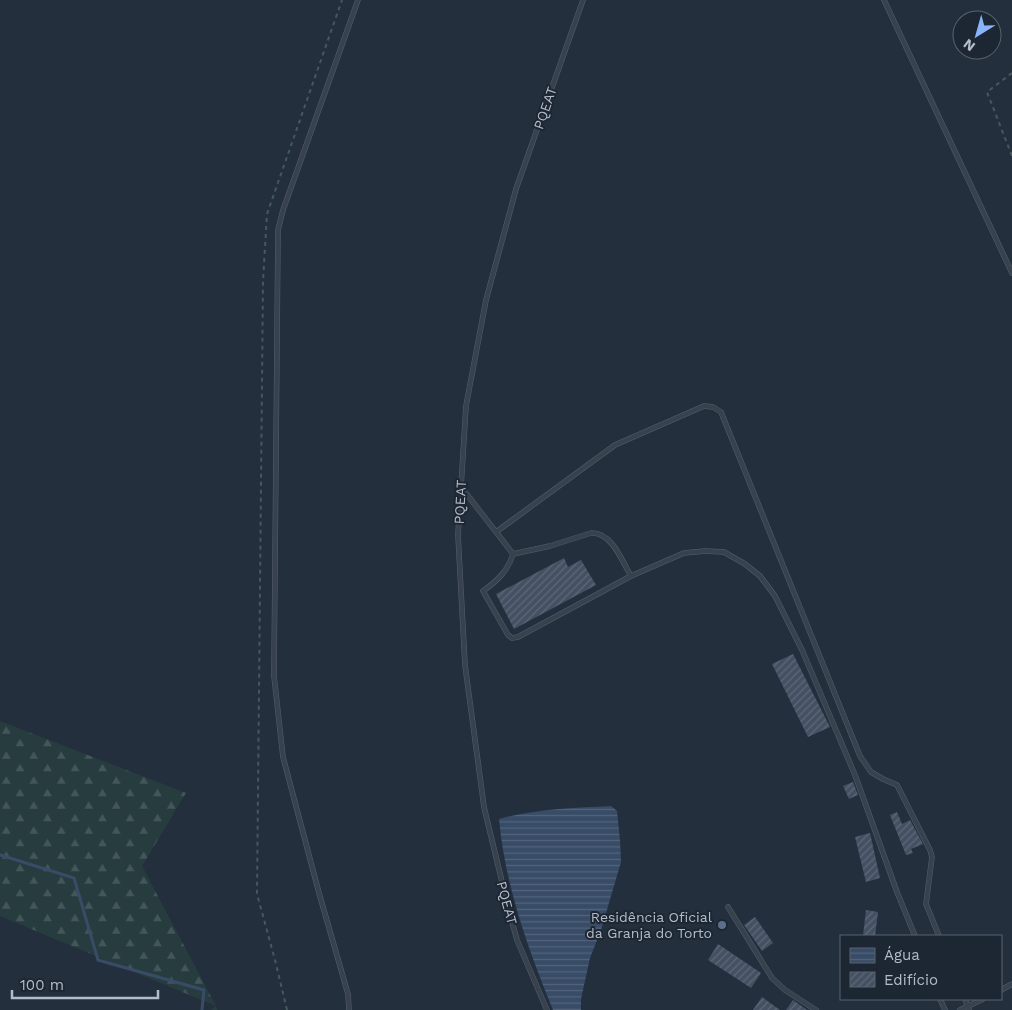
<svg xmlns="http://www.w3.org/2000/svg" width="1012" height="1010" viewBox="0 0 1012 1010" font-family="'Work Sans',sans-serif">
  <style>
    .forest { fill: url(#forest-firs) }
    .water { fill: url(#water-rules) }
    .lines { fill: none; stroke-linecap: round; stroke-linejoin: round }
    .stream { stroke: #394c67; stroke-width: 3 }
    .building { fill: url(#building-hatch) }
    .lane-casing { stroke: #565f6c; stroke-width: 5.5 }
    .path { stroke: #44595c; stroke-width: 2; stroke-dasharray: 4 4; stroke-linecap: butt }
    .lane { stroke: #38414e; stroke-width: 4.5 }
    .service-dot { fill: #5c6f8a; stroke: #1d2633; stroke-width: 2 }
    .labels { text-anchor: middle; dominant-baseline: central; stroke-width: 4; stroke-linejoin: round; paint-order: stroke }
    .street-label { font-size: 14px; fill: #b4bcc9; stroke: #1d2633 }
    .poi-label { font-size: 14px; fill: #b4bcc9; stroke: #1d2633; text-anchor: end }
  </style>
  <defs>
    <pattern id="forest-firs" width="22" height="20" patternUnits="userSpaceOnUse" patternTransform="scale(1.25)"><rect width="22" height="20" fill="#263c3f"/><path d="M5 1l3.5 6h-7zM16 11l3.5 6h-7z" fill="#435659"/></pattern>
    <pattern id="water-rules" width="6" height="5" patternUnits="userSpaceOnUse" patternTransform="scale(1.25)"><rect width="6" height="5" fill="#394c67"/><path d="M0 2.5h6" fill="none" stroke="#53647b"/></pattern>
    <pattern id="building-hatch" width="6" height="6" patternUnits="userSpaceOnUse" patternTransform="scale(1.25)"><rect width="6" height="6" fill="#455162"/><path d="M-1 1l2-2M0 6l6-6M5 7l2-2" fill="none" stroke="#5d6877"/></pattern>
  </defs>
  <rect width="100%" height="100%" fill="#242f3e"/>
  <path class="forest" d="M0 721 186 793 142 866 216 1006 217 1010H211L216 1006 0 916Z"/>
  <path class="water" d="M611 806 617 811 620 840 621 862 601 930 590 958 581 999V1010H553C528 949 505 885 499 819 535 809 574 808 611 806Z"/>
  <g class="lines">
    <path class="stream" d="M0 855 74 878 98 960 204 990 202 1010"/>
  </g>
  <g class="building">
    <path d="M564 558 568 567 581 560 596 585 514 629 496 594Z"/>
    <path d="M793 654 830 727 808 737 772 664Z"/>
    <path d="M853 782 858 795 849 799 843 786Z"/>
    <path d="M897 812 902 824 910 820 923 844 911 849 913 853 906 855 890 815Z"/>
    <path d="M870 833 880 878 866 882 855 837Z"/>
    <path d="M866 910 878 912 875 936H863Z"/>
    <path d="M755 917 773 943 762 951 744 925Z"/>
    <path d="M718 944 761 973 751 988 708 960Z"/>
    <path d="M762 997 780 1010H753Z"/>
    <path d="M793 1000 807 1010H786Z"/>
  </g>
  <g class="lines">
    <g class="lane-casing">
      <g id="lane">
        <path d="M884 0 1012 273"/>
        <path d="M462 488 513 554"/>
        <path d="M496 532 615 445 704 406 713 407 721 412 860 756 871 772 883 779 897 785 930 850 932 857 926 904 939 936"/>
        <path d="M513 554C508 571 497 581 483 591L508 635 512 638 518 637 631 576 684 553 705 551 724 552 745 564 760 576 775 596 802 650 855 775 897 892 915 936"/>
        <path d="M513 554 550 546 591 533C612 532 622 561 631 576"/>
        <path d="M728 907 772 978 785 990 816 1010"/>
        <path d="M1001 990 1012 984"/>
        <path d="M940 999 945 1010"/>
        <path d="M965 999 969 1010"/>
        <path d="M349 1010 348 994 319 893 283 757 274 676 278 230 283 210 358 0"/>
        <path d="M547 1010 517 940 510 915 484 807 465 665 458 535 466 406 486 300 516 189 583 0"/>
        <path d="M960 1010 983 999"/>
      </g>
    </g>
    <g class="path">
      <path d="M1012 73 987 92 1012 156"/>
      <path d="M287 1010 275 960 257 894 263 281 267 214 342 0"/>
    </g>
    <use href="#lane" class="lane"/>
  </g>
  <circle class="service-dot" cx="722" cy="925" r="5"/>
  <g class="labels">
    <g class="street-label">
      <text transform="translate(545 108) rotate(-71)">PQEAT</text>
      <text transform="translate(460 502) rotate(-87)">PQEAT</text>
      <text transform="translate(507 903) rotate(75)">PQEAT</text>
    </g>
    <g class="poi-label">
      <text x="712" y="917">Residência Oficial<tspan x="712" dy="16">da Granja do Torto</tspan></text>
    </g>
  </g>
  <rect x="840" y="935" width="162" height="65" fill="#1d2633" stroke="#59626f"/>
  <rect x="850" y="948" width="25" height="15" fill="url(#water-rules)" stroke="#59626f"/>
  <text x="884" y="960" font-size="15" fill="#b4bcc9">Água</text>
  <rect x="850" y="972" width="25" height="15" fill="url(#building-hatch)" stroke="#59626f"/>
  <text x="884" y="985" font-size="15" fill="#b4bcc9">Edifício</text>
  <g transform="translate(977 35) rotate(217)"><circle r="24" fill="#1d2633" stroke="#59626f"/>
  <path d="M0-4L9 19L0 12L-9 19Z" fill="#8ab4f8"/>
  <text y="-8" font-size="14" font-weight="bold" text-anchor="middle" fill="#b4bcc9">N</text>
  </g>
  <path d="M12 990v8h146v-8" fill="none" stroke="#b4bcc9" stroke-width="2.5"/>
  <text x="20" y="990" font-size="15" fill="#b4bcc9" stroke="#1d2633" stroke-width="4" paint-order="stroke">100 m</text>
</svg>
